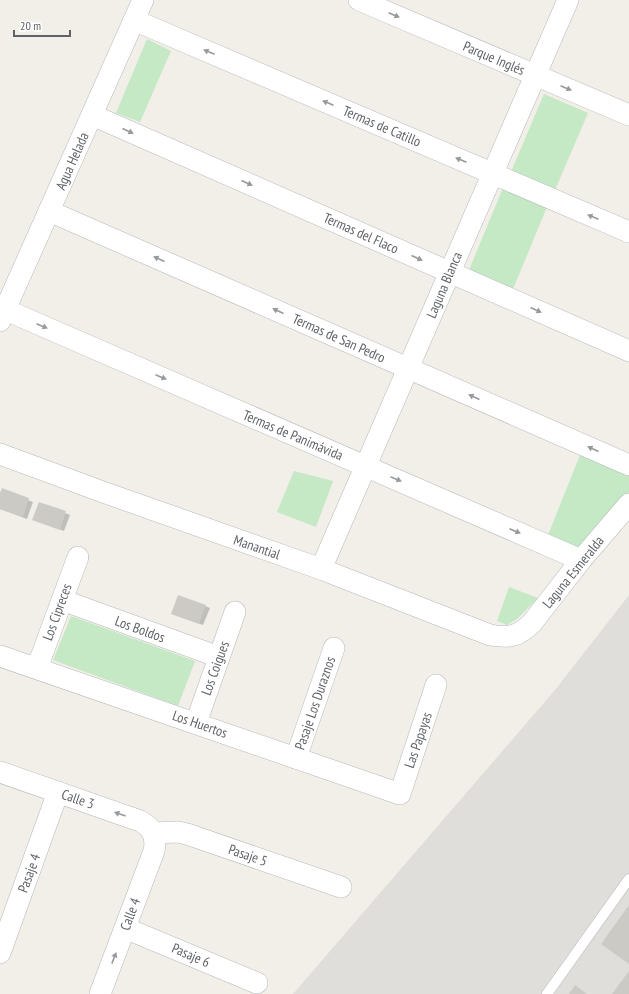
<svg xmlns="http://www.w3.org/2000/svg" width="629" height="994" viewBox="0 0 629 994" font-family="'PT Sans Narrow',sans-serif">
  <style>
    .industrial { fill: #e0deda }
    .green { fill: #c5e8c5 }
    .shadow { fill: #0003 }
    .building { fill: #cccac5 }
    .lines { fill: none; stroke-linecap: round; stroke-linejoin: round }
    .service-casing { stroke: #b5b8bc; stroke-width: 11 }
    .minor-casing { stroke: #b5b8bc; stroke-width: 22 }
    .service { stroke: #fff; stroke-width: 10 }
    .minor { stroke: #fff; stroke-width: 21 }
    .oneway { fill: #979a9d }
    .labels { text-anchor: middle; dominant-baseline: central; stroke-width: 3.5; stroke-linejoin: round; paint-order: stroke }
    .street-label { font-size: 14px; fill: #5f6368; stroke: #fff }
  </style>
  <rect width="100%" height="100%" fill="#f1efe8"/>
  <path class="industrial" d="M629 595V994H293L555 690Z"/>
  <g class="green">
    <path d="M147 39 171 51 140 122 116 113Z"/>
    <path d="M544 94 588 113 552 197 508 179Z"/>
    <path d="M505 183 549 202 511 294 467 275Z"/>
    <path d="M580 455 629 475V494L577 553 546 540Z"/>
    <path d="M294 471 333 481 316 527 277 512Z"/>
    <path d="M509 587 538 598 517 619 507 625 497 621Z"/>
    <path d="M71 616 195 661 178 706 53 660Z"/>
  </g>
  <g class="shadow">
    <path d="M2 490 33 502 27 519 0 509V496Z"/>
    <path d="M39 503 70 515 64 531 33 520Z"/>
    <path d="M205 606 210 608 203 625 173 614Z"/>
  </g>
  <g class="building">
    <path d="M2 488 29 498 23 517 0 509V493Z"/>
    <path d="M39 502 66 511 60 530 32 520Z"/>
    <path d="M178 595 206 605 199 624 171 614Z"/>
    <path d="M629 905V964L601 944Z"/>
    <path d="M629 971V994H612Z"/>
    <path d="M575 985 587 994H569Z"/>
  </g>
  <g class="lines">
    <g class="service-casing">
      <path id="service" d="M547 994 629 879"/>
    </g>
    <g class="minor-casing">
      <g id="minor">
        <path d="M359 0 629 115"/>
        <path d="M134 20 629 232"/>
        <path d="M92 115 629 351"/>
        <path d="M49 211 629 465"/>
        <path d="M6 310 581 560"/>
        <path d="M0 321 143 0"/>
        <path d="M0 454 103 492 321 569 490 635C509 638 518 637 532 623L581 560 629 504"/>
        <path d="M321 569 568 0"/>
        <path d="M62 600 219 657"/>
        <path d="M0 656 400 794 436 685"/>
        <path d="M37 668 78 557"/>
        <path d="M196 723 235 612"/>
        <path d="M296 758 334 648"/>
        <path d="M0 772 140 821C152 827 157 837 154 851L100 994"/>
        <path d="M153 833 178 832 187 834 341 887"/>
        <path d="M125 928 257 983"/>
        <path d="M0 953 58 792"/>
      </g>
    </g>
    <use href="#service" class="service"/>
    <use href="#minor" class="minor"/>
  </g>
  <defs><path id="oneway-solid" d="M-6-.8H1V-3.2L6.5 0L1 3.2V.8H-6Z"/></defs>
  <g class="oneway">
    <use href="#oneway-solid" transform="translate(394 15) rotate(23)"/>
    <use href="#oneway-solid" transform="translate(209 52) rotate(-157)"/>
    <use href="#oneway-solid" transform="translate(566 88) rotate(23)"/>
    <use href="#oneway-solid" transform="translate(328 103) rotate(-157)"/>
    <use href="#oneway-solid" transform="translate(128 131) rotate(24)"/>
    <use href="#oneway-solid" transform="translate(461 160) rotate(-157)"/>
    <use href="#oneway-solid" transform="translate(247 183) rotate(24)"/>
    <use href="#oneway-solid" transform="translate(593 217) rotate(-157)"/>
    <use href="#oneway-solid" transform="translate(417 258) rotate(24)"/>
    <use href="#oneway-solid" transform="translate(159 259) rotate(-156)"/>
    <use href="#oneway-solid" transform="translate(536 310) rotate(24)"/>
    <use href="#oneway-solid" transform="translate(278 311) rotate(-156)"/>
    <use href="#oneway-solid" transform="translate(42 326) rotate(23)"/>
    <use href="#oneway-solid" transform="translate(161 377) rotate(23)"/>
    <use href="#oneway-solid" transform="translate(474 397) rotate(-156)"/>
    <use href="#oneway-solid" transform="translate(593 449) rotate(-156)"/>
    <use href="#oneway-solid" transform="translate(396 479) rotate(23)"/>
    <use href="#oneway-solid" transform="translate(515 531) rotate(23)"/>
    <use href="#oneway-solid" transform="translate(120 814) rotate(-161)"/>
    <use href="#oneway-solid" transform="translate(114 958) rotate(-69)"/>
  </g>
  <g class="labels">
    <g class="street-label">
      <text transform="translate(494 58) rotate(23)">Parque Inglés</text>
      <text transform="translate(382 126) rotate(23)">Termas de Catillo</text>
      <text transform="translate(72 161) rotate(-66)">Agua Helada</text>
      <text transform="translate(361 233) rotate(24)">Termas del Flaco</text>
      <text transform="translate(444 285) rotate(-67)">Laguna Blanca</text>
      <text transform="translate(339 338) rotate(24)">Termas de San Pedro</text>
      <text transform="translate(293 435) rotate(23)">Termas de Panimávida</text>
      <text transform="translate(257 547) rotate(19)">Manantial</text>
      <text transform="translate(573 572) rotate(-51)">Laguna Esmeralda</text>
      <text transform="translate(57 612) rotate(-70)">Los Cipreces</text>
      <text transform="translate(140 629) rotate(20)">Los Boldos</text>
      <text transform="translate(215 668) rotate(-70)">Los Coigues</text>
      <text transform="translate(315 703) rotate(-71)">Pasaje Los Duraznos</text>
      <text transform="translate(200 724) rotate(19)">Los Huertos</text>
      <text transform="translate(418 740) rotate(-71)">Las Papayas</text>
      <text transform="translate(78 799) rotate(19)">Calle 3</text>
      <text transform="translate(248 855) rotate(19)">Pasaje 5</text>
      <text transform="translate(29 873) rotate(-70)">Pasaje 4</text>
      <text transform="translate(130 914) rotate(-70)">Calle 4</text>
      <text transform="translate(191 955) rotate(23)">Pasaje 6</text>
    </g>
  </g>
  <path d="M14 30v6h56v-6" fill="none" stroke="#5f6368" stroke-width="2"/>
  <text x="20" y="30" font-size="12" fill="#5f6368" stroke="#ffffff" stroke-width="3" paint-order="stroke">20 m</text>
</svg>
